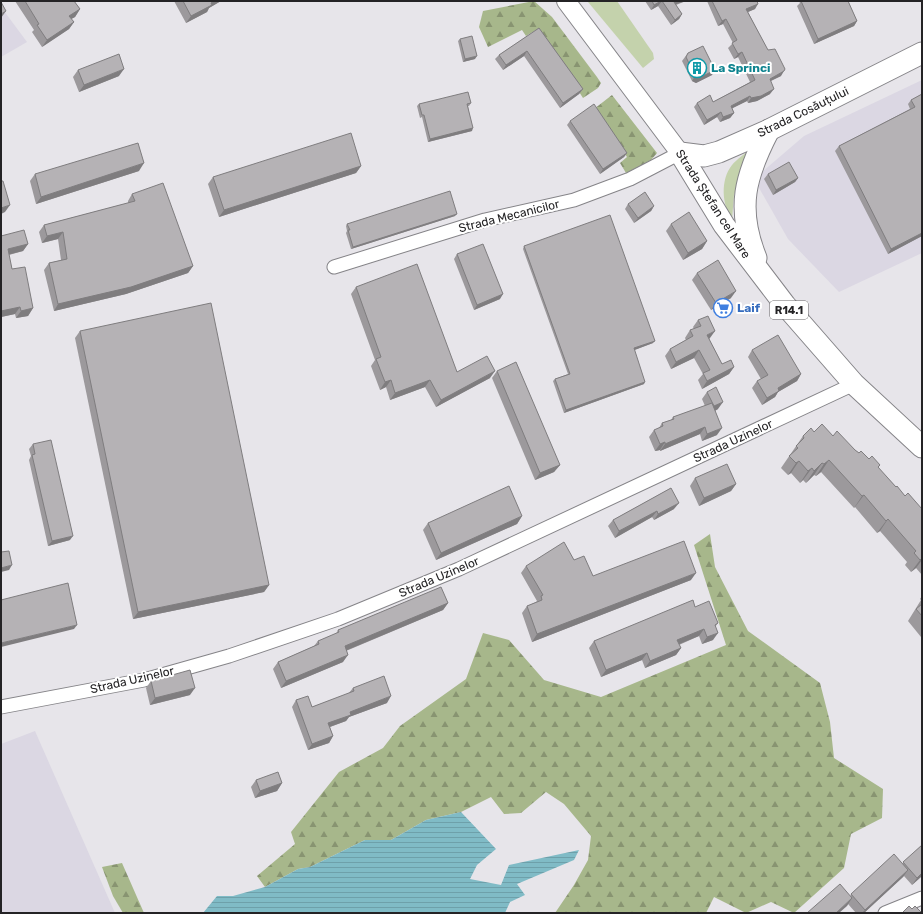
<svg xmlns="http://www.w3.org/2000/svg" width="923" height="914" viewBox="0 0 923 914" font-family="Rubik,sans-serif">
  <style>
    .built { fill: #dbd7e3 }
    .green { fill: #c4d2ac }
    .forest { fill: url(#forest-firs) }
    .water { fill: url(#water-rules) }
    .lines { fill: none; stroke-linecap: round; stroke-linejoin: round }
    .street-casing { stroke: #858488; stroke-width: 15 }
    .secondary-casing { stroke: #858488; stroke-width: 20 }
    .primary-casing { stroke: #858488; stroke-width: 23 }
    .street { stroke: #fff; stroke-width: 13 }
    .secondary { stroke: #fff; stroke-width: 18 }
    .primary { stroke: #fff; stroke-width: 21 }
    .wall { fill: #9c999c }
    .shaded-wall { fill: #7f7d7f }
    .building { fill: #b5b2b5; stroke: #7f7d7f }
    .labels { text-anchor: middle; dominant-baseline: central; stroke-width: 4; stroke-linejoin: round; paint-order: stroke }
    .shield { fill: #fff; stroke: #666566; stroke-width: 1 }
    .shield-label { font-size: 11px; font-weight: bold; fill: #242325 }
    .culture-label { font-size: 12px; font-weight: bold; fill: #0d838f; stroke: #fff; text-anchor: start }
    .street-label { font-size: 12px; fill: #242325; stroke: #fff }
    .shop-label { font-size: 12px; font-weight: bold; fill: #366cbe; stroke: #fff; text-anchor: start }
  </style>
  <defs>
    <pattern id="forest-firs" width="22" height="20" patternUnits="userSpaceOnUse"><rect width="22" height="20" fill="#a7b78b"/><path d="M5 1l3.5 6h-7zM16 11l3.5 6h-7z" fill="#889471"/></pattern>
    <pattern id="water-rules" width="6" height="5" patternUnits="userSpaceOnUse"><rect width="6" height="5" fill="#80bbc6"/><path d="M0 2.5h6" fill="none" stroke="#6ea0aa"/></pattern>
  </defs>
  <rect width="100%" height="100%" fill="#e7e5ea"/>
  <g class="built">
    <path d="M1 7 27 42 1 57Z"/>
    <path d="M922 80V253L839 292 788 239 754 179 804 136Z"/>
    <path d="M35 731 115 913H1V744Z"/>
  </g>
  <g class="green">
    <path d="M617 1 653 53 654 59 643 68 588 2Z"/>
    <path d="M751 148 734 195 732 220C722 205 720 180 732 165 737 159 745 154 751 148Z"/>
  </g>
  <g class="forest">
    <path d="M534 1 552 17 597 77 601 83 598 88 583 98 539 30H536L526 36 522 30 488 47 479 27 483 11Z"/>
    <path d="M612 95 657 153 651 160 626 173 620 163 627 157 594 109Z"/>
    <path d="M710 534 715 567 748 631 820 683 830 722 834 758 883 789 882 818 851 834 844 868 794 913 771 902 746 913 714 897 706 913H555L574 885 588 860 591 836 564 804 546 792 521 813 504 814 491 797 461 812 426 820 391 840H365L310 867 298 869 265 887 257 876 295 844 291 832 339 772 383 748 400 726 466 679 483 633 509 640 544 680 601 697 726 645 694 545Z"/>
    <path d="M122 863 144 913H123L113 896 102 867Z"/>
  </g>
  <path class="water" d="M461 812 496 849 477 865 470 879 501 885 509 865 579 850 574 860 517 884 525 895 510 902 505 913H203L217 896H233L265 887 298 869 310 867 365 840H391L426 820Z"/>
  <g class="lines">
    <g class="street-casing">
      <g id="street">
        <path d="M334 267 485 220 574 200 630 179 680 153"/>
        <path d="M1 707 144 680 229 656 338 619 459 569 854 384"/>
        <path d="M885 913 922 898"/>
      </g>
    </g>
    <g class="secondary-casing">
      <path id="secondary" d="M566 1 680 153"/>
    </g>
    <g class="primary-casing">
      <g id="primary">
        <path d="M680 153 724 225 785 305 854 384 922 447"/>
        <path d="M680 153 704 156 719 152 769 130 922 53"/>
        <path d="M756 258C736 208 745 176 769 130"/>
      </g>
    </g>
    <use href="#street" class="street"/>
    <use href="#secondary" class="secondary"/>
    <use href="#primary" class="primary"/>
  </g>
  <g class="wall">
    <path d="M15 1H74L80 9 75 17 71 19 74 22 69 29 42 47 32 32 34 30Z"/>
    <path d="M174 1H221L209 8 207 12 186 23Z"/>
    <path d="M645 1H686L676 5 682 14 679 19 671 25 658 6 651 10Z"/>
    <path d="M707 1H757L755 9 748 12 781 76 771 81 770 94 757 101 748 103 747 101 732 108 734 113 730 118 720 122 717 117 704 125 694 107 697 103 713 102 750 82 738 57 734 59 728 48 733 43 723 24 718 26Z"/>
    <path d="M799 1H848L857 21 854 26 814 44 797 6 800 3Z"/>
    <path d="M539 28 583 89 579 94 560 108 524 56 503 70 495 59 499 55Z"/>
    <path d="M460 39 475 59 463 62 458 41Z"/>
    <path d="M688 53 712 75 696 83 692 81 682 61Z"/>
    <path d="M78 70 119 76 79 92 73 77Z"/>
    <path d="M922 94V236L888 254 835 151 839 146 910 109 908 104 911 100Z"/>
    <path d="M471 103 469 106H468L472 131 428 142 422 117 420 118 417 106 419 104Z"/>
    <path d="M570 121 627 153 624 157 600 174 567 125Z"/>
    <path d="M361 166 356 173 219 217 208 184 213 177Z"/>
    <path d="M139 171 36 204 30 181 35 174Z"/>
    <path d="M768 174 798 178 795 182 773 195 764 179Z"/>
    <path d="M132 194 193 266 188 273 126 294 54 311 44 270 49 263 61 260 58 239 42 243 39 232 44 225 128 203V201Z"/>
    <path d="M628 204 654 206 651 211 634 223 625 209Z"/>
    <path d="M455 216 351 249 346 233 347 231 346 226 347 224Z"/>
    <path d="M671 224 707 241 702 249 683 260 666 231Z"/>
    <path d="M1 236 28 244 23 251 9 255 12 269 33 308 28 316 16 318 15 314 1 317Z"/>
    <path d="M524 246 653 343 634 350 644 384 564 413 553 381 555 379 568 374 523 249Z"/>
    <path d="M457 254 500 299 474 310 454 259Z"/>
    <path d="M697 273 731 298 711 310 692 280Z"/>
    <path d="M356 287 457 372 490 378 436 407 425 387 390 400 386 387 380 390 371 366 375 360 351 294Z"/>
    <path d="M698 320 710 338 709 339 722 364 734 367 729 374 702 389 698 380 703 374 694 358 671 369 665 356 670 349 686 340 685 338 690 330 694 329 693 327Z"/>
    <path d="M80 331 269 585 264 592 133 619 75 338Z"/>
    <path d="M752 350 801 374 797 381 778 392 775 397 762 405 752 388 757 381 761 379 748 357Z"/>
    <path d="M497 371 560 465 554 472 535 480 492 378Z"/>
    <path d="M707 392 718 409 715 411 717 435 702 441 700 434 660 451V450L655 451 649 437 654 430 659 428 662 423 671 420 673 417 705 406 702 399Z"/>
    <path d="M814 432 833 436 855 450 859 453 869 459 880 465 878 468 896 487 905 496 922 509V575L916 568 911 572 905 565 907 562 880 531 877 533 855 507 854 508 821 472 816 476 814 475 806 483 803 480 800 483 791 473 788 475 781 468 803 436Z"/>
    <path d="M33 444 70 540 48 546 29 460 31 456 29 449Z"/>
    <path d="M695 478 736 484 731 491 699 506 690 486Z"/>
    <path d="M671 488 674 509 654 520 652 517 615 538 608 526 613 520Z"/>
    <path d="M522 516 517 524 436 560 423 530 428 523Z"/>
    <path d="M574 560 593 576 691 580 532 642 522 613 527 606 536 602 537 601 521 573 526 566Z"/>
    <path d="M922 596V637H921L908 621 921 600 920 599Z"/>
    <path d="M448 603 443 610 346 651 343 662 281 688 273 669 278 662 314 646 318 641 336 634 338 630Z"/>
    <path d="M695 607 718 623 715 627 713 640 702 644 699 636 679 645 681 648 676 655 645 668 642 660 601 677 589 648 594 641Z"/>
    <path d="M151 681 190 695 150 705 146 688Z"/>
    <path d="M353 688 387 703 349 717 346 721 330 727 333 736 329 743 308 750 292 707 296 700 312 707 348 694Z"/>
    <path d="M256 780 282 783 277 791 255 798 251 787Z"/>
    <path d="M922 845V876L912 885 904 876 864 913H856L848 904 847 906 851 894 902 864Z"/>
  </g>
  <g class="shaded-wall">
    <path d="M214 1H221L209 8 207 12 186 23 191 16Z"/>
    <path d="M662 1 658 6 651 10 654 5Z"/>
    <path d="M675 1H686L670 6Z"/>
    <path d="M758 4 755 9 743 14 746 9Z"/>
    <path d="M80 9 75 17 64 23 69 16Z"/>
    <path d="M6 11 1 18V14Z"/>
    <path d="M682 14 679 19 671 25 675 20Z"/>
    <path d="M726 19 723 24 718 26 722 21Z"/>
    <path d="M857 21 854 26 814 44 818 39Z"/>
    <path d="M74 22 69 29 42 47 47 40Z"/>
    <path d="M527 51 524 56 503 70 506 65Z"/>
    <path d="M742 52 738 57 734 59 738 54Z"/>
    <path d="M477 56 475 59 463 62 465 59Z"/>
    <path d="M124 69 119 76 79 92 84 85Z"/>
    <path d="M715 70 712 75 696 83 692 81 695 76Z"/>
    <path d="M784 71 781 76 766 83 770 79Z"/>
    <path d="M583 89 579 94 560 108 563 103Z"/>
    <path d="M774 89 770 94 757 101 748 103 751 98Z"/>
    <path d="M750 96 747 101 727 111 731 106Z"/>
    <path d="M721 112 717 117 704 125 707 120Z"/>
    <path d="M734 113 730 118 720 122 723 117Z"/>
    <path d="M473 128 472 131 428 142 430 139Z"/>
    <path d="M627 153 624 157 600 174 603 169Z"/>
    <path d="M144 163 139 171 36 204 41 197Z"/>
    <path d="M361 166 356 173 219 217 224 210Z"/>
    <path d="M798 178 795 182 773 195 776 190Z"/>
    <path d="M10 205 5 212 1 214V208Z"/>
    <path d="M654 206 651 211 634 223 638 218Z"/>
    <path d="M457 214 455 216 351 249 353 247Z"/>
    <path d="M63 232 58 239 42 243 47 236Z"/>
    <path d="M922 233V236L888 254 891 249Z"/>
    <path d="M707 241 702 249 683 260 688 253Z"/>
    <path d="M28 244 23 251 3 256 8 249Z"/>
    <path d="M193 266 188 273 126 294 54 311 58 304Z"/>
    <path d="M736 291 731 298 711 310 716 303Z"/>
    <path d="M503 294 500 299 474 310 477 305Z"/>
    <path d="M20 307 15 314 1 317V311Z"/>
    <path d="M33 308 28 316 16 318 21 311Z"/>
    <path d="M715 331 710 338 702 342 707 335Z"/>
    <path d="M655 341 653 343 632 351 634 348Z"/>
    <path d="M699 350 694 358 671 369 676 362Z"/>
    <path d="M734 367 729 374 702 389 707 381Z"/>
    <path d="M495 371 490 378 436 407 441 400Z"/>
    <path d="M801 374 797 381 778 392 775 397 762 405 767 398 778 388Z"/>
    <path d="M391 380 386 387 380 390 385 382Z"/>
    <path d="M430 380 425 387 390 400 395 393Z"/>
    <path d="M645 382 644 384 564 413 566 410Z"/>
    <path d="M723 402 718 409 709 414 714 406Z"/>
    <path d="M705 427 700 434 660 451 665 444Z"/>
    <path d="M722 428 717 435 702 441 707 434Z"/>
    <path d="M665 442 660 450 655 451 660 444Z"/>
    <path d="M829 460 821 472 816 476 824 464Z"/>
    <path d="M799 461 791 473 788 475 796 463Z"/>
    <path d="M822 463 814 475 806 483 814 471Z"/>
    <path d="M560 465 554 472 535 480 540 473Z"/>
    <path d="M812 468 803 480 800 483 808 471Z"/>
    <path d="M736 484 731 491 699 506 704 498Z"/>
    <path d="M864 495 855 507 854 508 862 496Z"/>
    <path d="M679 503 674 509 654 520 658 514Z"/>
    <path d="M657 511 652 517 615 538 619 531Z"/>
    <path d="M522 516 517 524 436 560 441 553Z"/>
    <path d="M888 519 880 531 877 533 886 521Z"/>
    <path d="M73 536 70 540 48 546 52 541Z"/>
    <path d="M922 558V560L916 568 911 572 920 560Z"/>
    <path d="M12 565 9 570 1 572V568Z"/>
    <path d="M696 573 691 580 532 642 537 634Z"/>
    <path d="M269 585 264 592 133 619 138 612Z"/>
    <path d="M448 603 443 610 340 653 345 646Z"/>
    <path d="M77 625 74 629 1 647V643Z"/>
    <path d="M704 629 699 636 672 647 677 640Z"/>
    <path d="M718 633 713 640 702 644 707 637Z"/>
    <path d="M681 648 676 655 645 668 650 661Z"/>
    <path d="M647 653 642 660 601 677 606 670Z"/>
    <path d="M348 655 343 662 281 688 286 681Z"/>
    <path d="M195 688 190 695 150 705 155 698Z"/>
    <path d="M391 696 387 703 349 717 346 721 324 729 328 723 350 712Z"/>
    <path d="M333 736 329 743 308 750 312 744Z"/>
    <path d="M282 783 277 791 255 798 260 791Z"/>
    <path d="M908 870 903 877 864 913H862L865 910Z"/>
    <path d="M922 873V876L912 885 917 878Z"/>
    <path d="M852 898 847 906 839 913H836Z"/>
  </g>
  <g class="building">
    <path d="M25 1H74L80 9 69 16 74 22 47 40 37 25 39 24Z"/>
    <path d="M183 1H214L211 3 212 5 191 16Z"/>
    <path d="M652 1H661L654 5Z"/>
    <path d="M662 1H675L674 2 682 14 675 20Z"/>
    <path d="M712 1H757L758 4 746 9 768 50 775 49 785 69 784 71 770 79 774 89 761 96 751 98 750 96 731 106 734 113 723 117 721 112 707 120 697 103 710 95 713 102 755 80 742 52 738 54 732 43 737 40 726 19 722 21Z"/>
    <path d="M801 1H848L857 21 818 39Z"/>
    <path d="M1 2 6 11 1 14Z"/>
    <path d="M539 28 583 89 563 103 527 51 506 65 499 55Z"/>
    <path d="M472 36 477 56 465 59 460 39Z"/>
    <path d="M703 46 715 70 699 78 695 76 686 57 688 53Z"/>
    <path d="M119 54 124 69 84 85 78 70Z"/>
    <path d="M468 92 471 103 467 104 473 128 430 139 424 115H422L419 104Z"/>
    <path d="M922 94V233L891 249 839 146 915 107 911 100Z"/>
    <path d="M594 104 627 153 603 169 570 121Z"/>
    <path d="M351 133 361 166 224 210 213 177Z"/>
    <path d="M138 143 144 163 41 197 35 174Z"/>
    <path d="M789 162 798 178 776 190 768 174Z"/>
    <path d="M1 181H3L10 205 1 208Z"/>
    <path d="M163 183 193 266 131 287 58 304 49 263 67 259 63 232 47 236 44 225 135 201 132 194Z"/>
    <path d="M450 191 457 214 353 247 348 230H350L347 224Z"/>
    <path d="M645 192 654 206 638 218 628 204Z"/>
    <path d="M689 212 707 241 688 253 671 224Z"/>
    <path d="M610 215 655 341 634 348 645 382 566 410 555 379 570 374 524 246Z"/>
    <path d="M24 230 28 244 8 249 12 269 25 267 33 308 21 311 20 307 1 311V236Z"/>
    <path d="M483 244 503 294 477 305 457 254Z"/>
    <path d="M718 260 736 291 716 303 697 273Z"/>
    <path d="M417 264 457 372 487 356 495 371 441 400 430 380 395 393 391 380 385 382 376 359 381 357 356 287Z"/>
    <path d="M211 303 269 585 138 612 80 331Z"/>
    <path d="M708 316 715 331 707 335 722 364 731 360 734 367 707 381 703 373 710 370 699 350 676 362 670 349 693 336 690 330 701 326 698 320Z"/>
    <path d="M778 335 801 374 778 388 779 391 767 398 757 381 768 375 752 350Z"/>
    <path d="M516 362 560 465 540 473 497 371Z"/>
    <path d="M716 387 723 402 714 406 707 392Z"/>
    <path d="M712 403 722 428 707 434 705 427 665 444V442L660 444 654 430 663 426 662 423 674 419 673 417Z"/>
    <path d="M822 424 833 436 837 431 855 450 859 453 861 451 869 459 872 456 880 465 878 467 896 487 897 486 905 496 908 493 922 509V558L920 560 914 553 916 551 888 519 886 521 864 495 862 496 829 460 824 464 822 463 814 471 812 468 808 471 799 461 796 463 789 456 798 448 796 446 804 438 803 436 811 428 814 432Z"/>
    <path d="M51 440 73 536 52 541 32 455 35 454 33 444Z"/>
    <path d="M727 464 736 484 704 498 695 478Z"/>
    <path d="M509 486 522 516 441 553 428 523Z"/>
    <path d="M671 488 679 503 658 514 657 511 619 531 613 520Z"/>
    <path d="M684 541 696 573 537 634 527 606 542 600 541 596 543 595 526 566 564 542 574 560 584 556 593 576Z"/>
    <path d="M1 551V552L9 551 12 565 1 568Z"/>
    <path d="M68 583 77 625 1 643V600Z"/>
    <path d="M441 587 448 603 345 646 348 655 286 681 278 662 319 644 318 641 339 632 338 630Z"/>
    <path d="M693 600 695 607 709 601 718 623 715 625 718 633 707 637 704 629 677 640 681 648 650 661 647 653 606 670 594 641Z"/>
    <path d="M922 604V616L916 609Z"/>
    <path d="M190 670 195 688 155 698 151 681Z"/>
    <path d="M384 676 391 696 350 712 351 715 328 723 333 736 312 744 296 700 308 696 312 707 354 691 353 688Z"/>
    <path d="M278 772 282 783 260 791 256 780Z"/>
    <path d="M922 845V873L917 878 903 862Z"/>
    <path d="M894 854 908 870 865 910 851 894Z"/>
    <path d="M840 884 852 898 836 913H807Z"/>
    <path d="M909 906 912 909 915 906 922 913H902Z"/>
  </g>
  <defs>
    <g id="building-ring" transform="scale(1)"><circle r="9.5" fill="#fff" stroke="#0f9aa8" stroke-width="1.5"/><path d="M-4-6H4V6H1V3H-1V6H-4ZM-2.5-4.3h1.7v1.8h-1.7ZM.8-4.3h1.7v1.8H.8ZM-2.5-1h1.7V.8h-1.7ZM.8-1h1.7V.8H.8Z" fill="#0f9aa8"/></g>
    <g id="supermarket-ring" transform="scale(1)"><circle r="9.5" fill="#fff" stroke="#3f7fe0" stroke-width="1.5"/><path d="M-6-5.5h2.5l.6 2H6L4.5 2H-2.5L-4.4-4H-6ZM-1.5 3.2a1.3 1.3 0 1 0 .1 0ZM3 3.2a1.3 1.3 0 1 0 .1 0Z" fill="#3f7fe0"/></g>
  </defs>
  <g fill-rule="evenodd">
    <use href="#building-ring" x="697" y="68"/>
    <use href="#supermarket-ring" x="723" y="308"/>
  </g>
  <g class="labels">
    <rect class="shield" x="770" y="301" width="38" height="18" rx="3"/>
    <g class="shield-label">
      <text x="789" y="310">R14.1</text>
    </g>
    <g class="culture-label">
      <text x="711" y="68">La Sprinci</text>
    </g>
    <g class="street-label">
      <text transform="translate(803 112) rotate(-26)">Strada Cosăuțului</text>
      <text transform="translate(713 204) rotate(57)">Strada Ștefan cel Mare</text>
      <text transform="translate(509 216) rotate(-14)">Strada Mecanicilor</text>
      <text transform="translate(733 441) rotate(-25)">Strada Uzinelor</text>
      <text transform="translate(439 577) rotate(-23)">Strada Uzinelor</text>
      <text transform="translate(132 680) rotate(-13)">Strada Uzinelor</text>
    </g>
    <g class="shop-label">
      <text x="737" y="308">Laif</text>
    </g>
  </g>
  <rect width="923" height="914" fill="none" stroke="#242325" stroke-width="4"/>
</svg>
